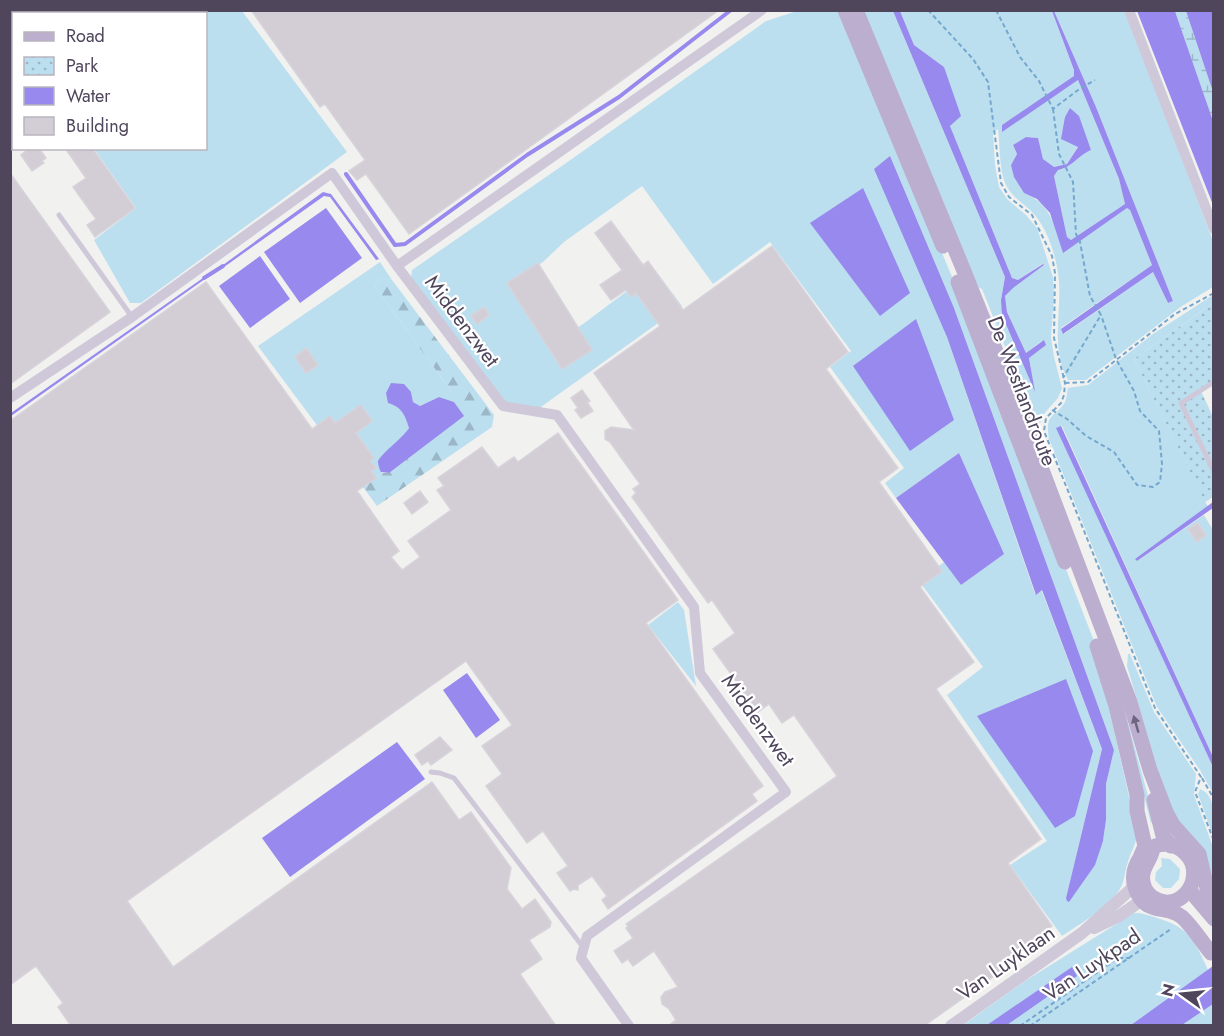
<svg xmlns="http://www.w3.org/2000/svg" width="1224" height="1036" viewBox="0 0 1224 1036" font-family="Jost,sans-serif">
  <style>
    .grass { fill: #bcdff0; fill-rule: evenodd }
    .forest { fill: url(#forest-firs) }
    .wetland { fill: url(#wetland-marsh) }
    .park { fill: url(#park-dots) }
    .water { fill: #9789ed }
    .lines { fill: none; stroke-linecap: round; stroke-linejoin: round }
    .stream { stroke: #9789ed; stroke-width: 4 }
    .building { fill: #d3ced6; stroke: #d8d3da; stroke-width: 1.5 }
    .path { stroke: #74a7ce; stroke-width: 2; stroke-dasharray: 4.5 3; stroke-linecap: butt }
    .service { stroke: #cfc8d9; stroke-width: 5 }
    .minor { stroke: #cfc8d9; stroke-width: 10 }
    .tertiary { stroke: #cfc8d9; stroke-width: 12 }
    .primary { stroke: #bcaece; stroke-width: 15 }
    .oneway { fill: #70657e }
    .labels { text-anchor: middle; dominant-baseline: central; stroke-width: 4.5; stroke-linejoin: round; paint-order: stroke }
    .street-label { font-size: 21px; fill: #4f465c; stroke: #fff }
  </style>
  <defs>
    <pattern id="forest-firs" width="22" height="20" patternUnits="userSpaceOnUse" patternTransform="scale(1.5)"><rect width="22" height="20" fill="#bcdff0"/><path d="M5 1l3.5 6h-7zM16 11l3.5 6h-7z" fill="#9bb7c6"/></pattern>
    <pattern id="wetland-marsh" width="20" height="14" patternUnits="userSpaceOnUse" patternTransform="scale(1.5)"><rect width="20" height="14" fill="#bcdff0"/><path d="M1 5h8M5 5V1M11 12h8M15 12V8" fill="none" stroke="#9bb7c6"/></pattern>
    <pattern id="park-dots" width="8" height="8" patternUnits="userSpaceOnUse" patternTransform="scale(1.5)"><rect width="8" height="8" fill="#bcdff0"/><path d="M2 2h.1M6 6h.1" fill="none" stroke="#9bb7c6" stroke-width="1.8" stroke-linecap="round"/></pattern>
  </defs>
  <rect width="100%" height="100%" fill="#f1f1ef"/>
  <g class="grass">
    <path d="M155 10 242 11 347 152 141 303H130L94 240 136 208 94 149 206 148V14L151 13Z"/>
    <path d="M797 11H840L953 279 1094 641 1137 832C1137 844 1131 851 1128 862 1125 870 1125 877 1122 885 1113 905 1080 924 1062 936L1010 865 1047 841 947 695 983 667 919 581 944 562 961 585 1003 554 959 453 896 498 885 483 904 468 830 367 851 351 770 242 713 284 642 186 564 242 543 262 510 283 550 345 583 324 655 270 682 306 538 409 505 404 411 278 412 270 569 161 766 21ZM890 156 954 308 1114 750 1106 784V820L1103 841 1066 898 1102 749 1041 589 1035 594 947 337Z"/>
    <path d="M861 11H893L1005 277 1001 300 1034 389 1029 357 1043 340 1026 353 1007 312 1005 296 1012 288 1044 265 1042 264 1018 280 1012 278 950 126 944 67 914 45 900 11H1052L1074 70V77L1002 125V131L1078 80 1119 179 1125 204 1071 240 1067 237 1054 176 1058 170C1074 166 1076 157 1091 150L1071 108 1065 117 1078 146 1067 164 1054 167 1043 159 1038 138 1026 137 1013 146 1017 154 1011 165 1024 193C1052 205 1054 225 1063 252L1127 208 1130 210 1152 265 1061 328 1064 334 1153 272 1168 303 1173 301 1096 107 1054 11H1126L1213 241V287L1182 306 1086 380H1068C1048 344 1065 305 1057 267 1053 247 1045 224 1030 210 1021 202 1010 195 1005 183 999 167 1000 146 998 129L993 132 995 165 999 187 1008 200 1026 215 1037 228 1053 277 1054 296 1051 337 1054 357 1062 388 1058 398 1043 415 1038 429 982 289 978 287Z"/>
    <path d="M380 262 392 280 383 278 374 285 454 395V402L439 397 420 406 413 402 411 392 397 406 404 412 409 428 404 436 380 458 382 473 363 487 258 346Z"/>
    <path d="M1213 295V303L1134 359 1208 507 1136 559 1137 561 1204 515 1213 530V757L1062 426 1057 428 1213 767V793L1200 770 1157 707 1049 439C1044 412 1056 418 1065 402 1067 397 1067 392 1068 388L1088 385 1153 334Z"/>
    <path d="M678 602 684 610 696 686 648 625Z"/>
    <path d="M1128 654H1130L1154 712 1196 774 1194 795 1213 847V899L1186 835 1168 805 1127 666Z"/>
    <path d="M1109 660 1125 711 1155 822 1151 823Z"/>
    <path d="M1200 789C1217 796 1214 820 1213 836L1198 794Z"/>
    <path d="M1161 858 1170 859 1180 869 1179 879 1171 888H1163L1155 880 1156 872 1162 866Z"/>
    <path d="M1134 913C1142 913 1149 915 1157 918 1189 927 1195 941 1208 970L1131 1025 962 1026 1025 981Z"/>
    <path d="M1213 1004V1025H1182Z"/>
  </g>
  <path class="forest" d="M383 278 392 280 494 415 492 427 377 506 363 487 382 473H389L463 416 454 402V395L374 285Z"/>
  <path class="wetland" d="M1175 11H1186L1213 92V121Z"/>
  <path class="park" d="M1213 303V381L1201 391 1214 419 1213 497 1205 502 1134 359Z"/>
  <g class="water">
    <path d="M893 11H900L914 45 944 67 961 116 950 126 1012 278 1018 280 1043 264 1044 265 1013 288 1005 296 1007 312 1026 353 1044 340 1046 345 1029 358 1035 392 1002 315 1001 300 1005 277Z"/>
    <path d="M1052 11H1054L1096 107 1173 301 1168 303 1153 272 1063 334 1061 329 1152 265 1130 210 1127 208 1063 253 1050 213 1037 199 1024 193 1014 177 1011 165 1017 154 1013 145 1026 137 1038 138 1043 159 1054 167 1067 164 1078 147 1061 139 1065 117 1070 108 1079 116 1091 150C1076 157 1074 166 1058 170L1054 176 1067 237 1071 240 1125 204 1119 179 1078 80 1002 132V125L1074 76V70Z"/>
    <path d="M1137 11H1175L1177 17 1213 121V205Z"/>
    <path d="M1186 11H1213V92Z"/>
    <path d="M890 156 954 308 1114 750 1106 784V820L1103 841 1095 865 1069 902 1067 901 1066 898 1102 749 1042 590 1036 595 947 337 874 169Z"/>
    <path d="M863 188 910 293 880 316 810 223Z"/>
    <path d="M323 192 331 194 379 259 376 260 330 197 324 196 224 267 223 265Z"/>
    <path d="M326 208 362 258 300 303 264 252Z"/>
    <path d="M260 256 290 299 250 328 219 286Z"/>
    <path d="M203 278 205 279 11 416V413Z"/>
    <path d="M916 319 954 420 910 451 853 366Z"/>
    <path d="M391 383 404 384 411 392 413 402 420 406 439 397 454 402 464 416 389 473 381 472C380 471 378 464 378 462 378 456 404 437 409 428 405 415 402 407 388 403L386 393Z"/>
    <path d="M1061 426 1213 757V767L1056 428Z"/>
    <path d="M959 453 1004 554 961 585 896 498Z"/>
    <path d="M1213 502V508L1137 561 1135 559Z"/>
    <path d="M467 673 500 720 476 738 443 690Z"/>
    <path d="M1066 679 1093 751 1075 816 1055 828 977 716Z"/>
    <path d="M397 742 425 779 290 877 262 838Z"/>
    <path d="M1213 966V1004L1182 1025H1131Z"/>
    <path d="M1072 967 1077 976 1007 1025H987Z"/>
  </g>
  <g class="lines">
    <g class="stream">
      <path d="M346 174 395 245 405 244 527 155 619 97 731 10"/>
      <path d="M204 278 223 266"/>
    </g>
  </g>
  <g class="building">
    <path d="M251 10H719L409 234 366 174 357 180 349 171 365 160 325 104 320 107Z"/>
    <path d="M29 148H39L46 158 42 161 44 163 32 171 21 155Z"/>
    <path d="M65 148H92L135 208 95 237 87 225 96 219 73 187 86 178Z"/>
    <path d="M10 173 110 312 10 384Z"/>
    <path d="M611 221 643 265 648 261 683 310 772 246 848 352 826 369 898 468 879 482 942 571 920 587 974 662 936 689 1041 839 1008 863 1052 926 996 965 1001 971 924 1026H668L676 1020 669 1009 662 1004 661 997 665 992 678 987 654 951 633 966 628 959 622 963 614 951 633 938 626 928 628 926 626 924 837 776 794 715 782 723 769 704 758 712 713 649 735 633 712 600 708 603 632 497 636 493 633 489 640 484 610 442 605 439V431L611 427 634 430 594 373 660 326 636 293 631 297 626 290 611 300 600 285 622 270 595 233Z"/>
    <path d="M538 263 592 350 562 369 507 283Z"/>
    <path d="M206 282 312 429 330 416 335 423 361 405 372 421 356 433 374 458 370 461 376 468 371 471 376 478 357 491 399 551 391 557 402 570 420 557 408 541 451 510 437 490 444 486 438 478 482 447 498 468 514 457 518 462 558 433 678 600 646 623 763 786 752 794 757 801 608 909 602 900 607 896 592 876 578 885V890L574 889 570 891 557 873 568 866 543 831 527 843 486 786 502 774 482 746 512 725 466 661 127 901 173 967 432 782 459 820 471 812 511 868 507 889 522 909 535 899 551 922 550 927 529 940 542 959 520 974 556 1026H71L58 1007 63 1003 36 966 10 985V421Z"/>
    <path d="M484 307 489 315 477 324 471 316Z"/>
    <path d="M306 348 318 365 306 373 295 357Z"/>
    <path d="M582 390 590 401 587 402 593 411 581 418 575 410 578 408 571 398Z"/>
    <path d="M420 491 428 502 412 514 404 503Z"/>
    <path d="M1198 523 1206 535 1197 542 1188 529Z"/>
    <path d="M440 737 452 750 431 765 428 761 422 765 415 755Z"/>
  </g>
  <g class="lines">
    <g class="path">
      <path d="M928 10 973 59 988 82 1001 183 1009 197 1032 215 1052 256 1055 273 1054 338 1065 383 1064 395 1061 403 1046 418 1044 431 1155 708 1201 777 1195 792 1214 841"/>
      <path d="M996 10 1020 57 1039 81 1053 109 1078 90 1095 80"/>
      <path d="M1053 109 1059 154 1073 182 1076 234 1080 242 1090 296 1101 315 1063 378"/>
      <path d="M1065 383 1088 382 1175 314 1214 293"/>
      <path d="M1052 410 1067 419 1086 436 1114 452 1137 485 1153 487 1160 482 1162 464 1159 431 1140 411 1134 391 1116 359 1101 315"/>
      <path d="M1202 778 1214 799"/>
      <path d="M1020 1026 1118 958H1130"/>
      <path d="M1030 1026 1171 929"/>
    </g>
    <g class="service">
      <path d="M59 215 132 317"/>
      <path d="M1214 382 1181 403 1214 472"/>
      <path d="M431 772 440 773 454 778 583 947"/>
    </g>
    <g class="minor">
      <path d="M1129 10 1214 229"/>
      <path d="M397 266 762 10"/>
      <path d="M10 398 132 317 332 173 397 266 503 406 557 415 694 607 700 673 786 792 587 936 581 958 629 1026"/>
    </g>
    <g class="tertiary">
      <path d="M1094 928 1119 916 1142 900"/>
      <path d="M951 1026 1082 933 1130 890 1134 884"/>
    </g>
    <g class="primary">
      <path d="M845 10 943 246"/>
      <path d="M856 10 964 271 1022 417 1130 702 1150 770 1166 812 1173 825 1199 854 1208 893 1214 906"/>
      <path d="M109 14 113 10"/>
      <path d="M132 14 136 10"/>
      <path d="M10 58 14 57"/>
      <path d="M10 75 14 73"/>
      <path d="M958 282 1065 562"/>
      <path d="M1097 646 1116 706 1137 795V811L1145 846 1141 855"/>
      <path d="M1154 800 1163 836 1171 846"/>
      <path d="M1153 848C1152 860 1140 868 1143 882 1146 900 1168 908 1182 897 1196 886 1198 865 1185 853 1160 829 1126 859 1135 887 1144 917 1167 904 1182 917 1193 927 1202 942 1211 953"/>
      <path d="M1190 888 1192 893 1214 919"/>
    </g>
  </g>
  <defs><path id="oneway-solid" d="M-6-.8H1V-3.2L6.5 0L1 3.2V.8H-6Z" transform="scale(1.5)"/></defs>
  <use class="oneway" href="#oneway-solid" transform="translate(1136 724) rotate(-106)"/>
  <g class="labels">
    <g class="street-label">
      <text transform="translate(462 321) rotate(53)">Middenzwet</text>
      <text transform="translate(1022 391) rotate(69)">De Westlandroute</text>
      <text transform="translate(758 720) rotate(54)">Middenzwet</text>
      <text transform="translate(1006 963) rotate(-35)">Van Luyklaan</text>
      <text transform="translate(1092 965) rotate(-34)">Van Luykpad</text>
    </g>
  </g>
  <rect width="1224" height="1036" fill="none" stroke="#4f465c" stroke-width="24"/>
  <rect x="12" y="12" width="195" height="138" fill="#ffffff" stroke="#b9b5be" stroke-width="1.5"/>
  <rect x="24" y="32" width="30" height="9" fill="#bcaece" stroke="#b9b5be" stroke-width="1.5"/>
  <text x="66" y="42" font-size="18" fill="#4f465c">Road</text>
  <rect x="24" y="57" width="30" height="18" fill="url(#park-dots)" stroke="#b9b5be" stroke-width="1.5"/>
  <text x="66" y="72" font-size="18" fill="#4f465c">Park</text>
  <rect x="24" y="87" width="30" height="18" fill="#9789ed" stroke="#b9b5be" stroke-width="1.5"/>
  <text x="66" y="102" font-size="18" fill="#4f465c">Water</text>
  <rect x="24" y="117" width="30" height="18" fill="#d3ced6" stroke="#b9b5be" stroke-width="1.5"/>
  <text x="66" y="132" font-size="18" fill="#4f465c">Building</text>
  <g transform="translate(1182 994) rotate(285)" stroke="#ffffff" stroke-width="4.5" paint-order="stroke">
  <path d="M0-4.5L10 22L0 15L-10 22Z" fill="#4f465c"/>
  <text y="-9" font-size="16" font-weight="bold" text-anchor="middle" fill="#4f465c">N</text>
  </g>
</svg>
